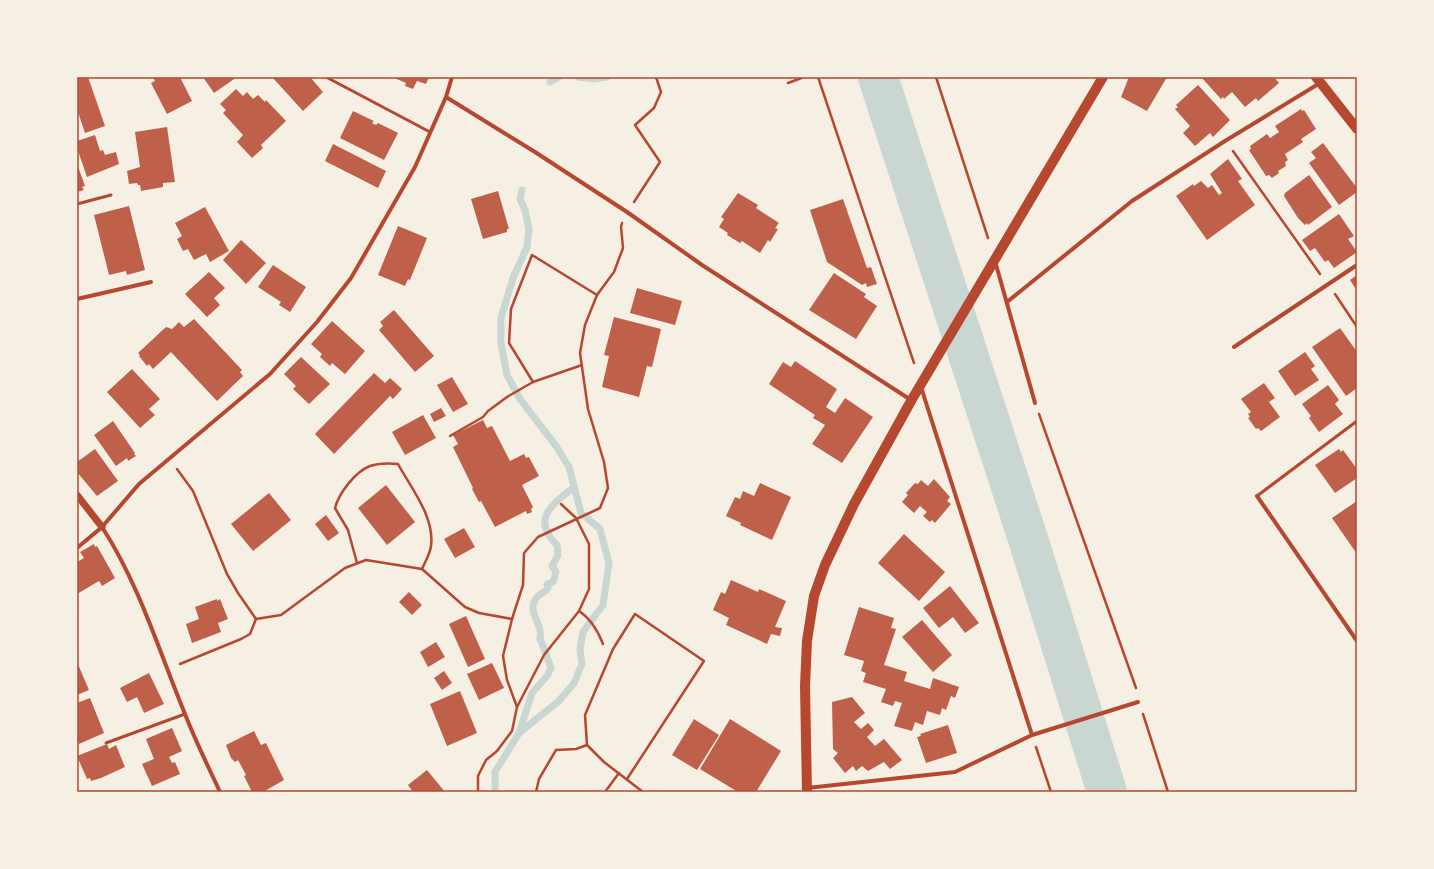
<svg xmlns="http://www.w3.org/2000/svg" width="1434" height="869" viewBox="0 0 1434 869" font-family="Lato,sans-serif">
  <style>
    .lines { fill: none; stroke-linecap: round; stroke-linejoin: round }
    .stream { stroke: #c9d6d2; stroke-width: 7 }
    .river { stroke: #c9d6d2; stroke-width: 40 }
    .building { fill: #bf614a }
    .path { stroke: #b5482f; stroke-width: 2.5 }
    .service { stroke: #b5482f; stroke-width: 3 }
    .minor { stroke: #b5482f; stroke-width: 4 }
    .tertiary { stroke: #b5482f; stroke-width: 7 }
    .primary { stroke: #b5482f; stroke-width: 10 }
    .neatline { fill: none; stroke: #b5482f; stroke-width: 1.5 }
  </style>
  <rect width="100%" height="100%" fill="#f6efe4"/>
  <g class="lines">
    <g class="stream">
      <path d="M578 77 594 79 607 77"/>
      <path d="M550 82 559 77"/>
      <path d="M540 639C540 637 541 633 540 630 538 620 529 611 535 600 538 594 545 593 548 588L547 584 553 582 556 572 552 566 558 555 557 545C531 520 551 505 573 488"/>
      <path d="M519 733 559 701 574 683 582 664 580 649 583 632 603 605 609 563 600 529 581 513 569 467 556 446 520 399 507 375 501 343V318L513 278 527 247 529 229 525 210 520 199 522 190"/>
      <path d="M495 792V772L519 733 532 693 547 676 551 668 540 638"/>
    </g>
    <path class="river" d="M878 77 1029 542 1107 792"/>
  </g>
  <g class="building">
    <path d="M77 77H88L105 126 85 133 77 109Z"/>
    <path d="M153 77H180L192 101 167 114 151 83 155 81Z"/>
    <path d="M203 77H237L214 93Z"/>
    <path d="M272 77H310L323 92 303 111Z"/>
    <path d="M392 77H429L426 84 417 81 413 89 405 86 406 83Z"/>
    <path d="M1129 77H1167L1147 111 1121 97Z"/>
    <path d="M1201 77H1274L1279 83 1258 101 1256 98 1245 107 1232 92 1224 99 1223 97 1221 99Z"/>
    <path d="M1198 85 1230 120 1213 137 1210 133 1195 146 1183 133 1190 126 1175 109 1178 107 1176 105Z"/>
    <path d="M236 89 243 96 247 92 253 99 258 95 265 102 266 100 286 121 261 145 263 148 252 158 237 142 243 135 223 113 226 110 220 104Z"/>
    <path d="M1301 109 1302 111 1304 110 1316 129 1301 139 1303 142 1285 154 1288 160 1285 162 1286 166 1278 171 1279 173 1272 178 1269 175 1266 176 1249 150 1251 149 1250 146 1267 134 1270 138 1279 132 1275 126Z"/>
    <path d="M353 111 374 121 372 123 376 125 378 123 398 133 384 160 340 138Z"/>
    <path d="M167 127 175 182 163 183V187L141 191 140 185H138L137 183 129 184 127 171 140 167 135 132Z"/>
    <path d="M95 135 100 151 103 150 105 155 116 152 119 164 87 177 77 148V141Z"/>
    <path d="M1323 143 1357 188V192L1339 205 1309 163 1316 158 1311 152Z"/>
    <path d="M333 144 386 171 378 188 325 161Z"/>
    <path d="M1228 159 1242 179 1238 181 1255 205 1207 240 1176 196 1193 184 1194 186 1201 181 1208 188 1212 185 1219 195 1222 193 1210 174Z"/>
    <path d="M77 164 85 186 82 187 84 190 77 192Z"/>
    <path d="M1309 175 1332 207 1308 225 1307 223 1305 225 1298 218 1284 196 1285 193Z"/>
    <path d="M498 191 509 229H507V232L483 239 471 199Z"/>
    <path d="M738 193 758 205 756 208 779 223 775 228 778 229 770 242 768 240 760 253 742 241 740 243 727 235 728 233 719 227 724 219 721 217Z"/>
    <path d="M843 199 867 268 871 267 877 284 867 287 866 283 862 285 827 262 810 210Z"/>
    <path d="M129 206 145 270 127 275 126 271 109 275 94 215Z"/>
    <path d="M205 207 229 251 210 262 206 254 194 260 188 249 183 251 177 239 182 236 175 223Z"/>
    <path d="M1339 214 1354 236 1348 239 1357 252 1334 268 1328 260 1325 262 1315 248 1310 251 1302 240Z"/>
    <path d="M398 226 427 238 410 280 408 279 405 286 378 275Z"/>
    <path d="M241 240 266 263 246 284 223 260Z"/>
    <path d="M273 265 306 287 290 312 279 305 281 302 258 287Z"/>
    <path d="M209 272 225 288 214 298 220 305 207 317 185 294Z"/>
    <path d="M834 273 866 294 864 297 877 306 856 339 809 310Z"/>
    <path d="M1357 275V291L1350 280Z"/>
    <path d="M637 288 682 301 675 325 630 313Z"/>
    <path d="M394 310 434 356 415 372 379 330 383 326 380 322Z"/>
    <path d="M614 317 661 329 652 367 647 366 639 397 602 387 609 356 604 355Z"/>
    <path d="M194 319 242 370 240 372 243 376 217 401 171 352 153 369 149 364 147 366 139 356 140 355 138 353 166 327 172 329 179 322 184 327Z"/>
    <path d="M332 321 365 351 345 374 332 363 330 366 320 357 322 354 311 344Z"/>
    <path d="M1340 328 1357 352V388L1346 396 1312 347Z"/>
    <path d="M1305 352 1315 366 1311 369 1319 380 1295 396 1278 371Z"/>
    <path d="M301 357 330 384 309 404 293 389 296 386 284 374Z"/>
    <path d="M795 361 837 389 826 407 835 413 845 398 873 417 842 463 812 444 825 425 813 418 815 415 769 384 783 362 791 367Z"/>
    <path d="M132 369 160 399 149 409 155 415 140 428 107 392Z"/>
    <path d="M374 373 385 383 390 378 402 389 393 399 390 396 334 454 315 434Z"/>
    <path d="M452 377 468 404 453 412 437 385Z"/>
    <path d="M1264 383 1275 398 1269 402 1280 417 1261 431 1258 428 1256 429 1248 418 1250 417 1248 414 1251 412 1241 399Z"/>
    <path d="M1328 385 1339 400 1335 404 1343 414 1319 432 1309 418 1311 416 1302 404Z"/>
    <path d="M441 408 446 416 434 422 430 414Z"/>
    <path d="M423 415 436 438 405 455 392 432Z"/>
    <path d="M483 420 487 428 492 426 510 461 524 454 526 458 529 457 539 476 522 485 533 507 531 509 532 512 527 514 526 511 495 527 481 501 479 502 472 489 473 488 453 447 458 444 453 435Z"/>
    <path d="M113 421 135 453 134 454 136 456 128 461 127 458 116 466 94 435Z"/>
    <path d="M95 449 118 481 97 496 77 472V462Z"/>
    <path d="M1339 449 1341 452 1343 450 1357 469V478L1335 493 1315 465Z"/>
    <path d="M934 479 950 497 947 501 951 504 935 523 932 520 930 522 923 516 927 512 920 506 914 513 902 502 908 495 906 493 915 483 918 484 921 480 928 486Z"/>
    <path d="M760 483 791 497 772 540 740 525 741 523 726 516 735 497 740 499 743 491 754 496Z"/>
    <path d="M386 485 415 522 387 545 358 508Z"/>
    <path d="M269 493 291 520 253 551 231 524Z"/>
    <path d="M1357 501V554L1332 518Z"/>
    <path d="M326 515 339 533 328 541 315 524Z"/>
    <path d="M464 528 475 547 455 558 444 539Z"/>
    <path d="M904 534 945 572 919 601 878 563Z"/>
    <path d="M94 544 95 547 97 546 115 578 102 586 99 581 77 594V562L84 558 80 552Z"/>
    <path d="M731 580 758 592 759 589 786 601 775 627 782 628 780 636 771 634 767 644 726 625 729 618 713 610 721 592 725 594Z"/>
    <path d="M950 586 979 623 965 633 953 617 939 628 923 608Z"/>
    <path d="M409 592 422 605 412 615 399 602Z"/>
    <path d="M217 599V601L220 599 228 619 218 623 221 632 192 643 186 624 199 619 195 607Z"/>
    <path d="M859 607 894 618 891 628 896 629 884 665 907 672 904 681 930 689 933 678 959 687 955 698 951 696 946 710 942 708 940 715 927 711 923 725 915 722 912 731 894 726 902 703 895 701 893 706 881 702 886 689 863 682 866 673 861 671 864 661 844 655Z"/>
    <path d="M466 616 485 659 468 667 449 624Z"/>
    <path d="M922 620 952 655 933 672 902 637Z"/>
    <path d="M436 642 445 657 428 667 420 652Z"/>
    <path d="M77 662 89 690 77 695Z"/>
    <path d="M492 663 504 688 479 700 467 674Z"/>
    <path d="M444 671 452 683 442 690 434 678Z"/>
    <path d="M149 673 164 704 144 713 137 697 127 702 120 688Z"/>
    <path d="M460 691 477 733 447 746 430 704Z"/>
    <path d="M852 697 865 713 854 722 861 729 868 723 874 730 867 737 875 746 884 739 902 760 890 769 884 762 868 771 862 766 856 771 853 766 845 773 833 758 838 753 833 749 832 702Z"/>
    <path d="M90 698 104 733 79 744 77 739V703Z"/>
    <path d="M694 719 719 735 697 770 672 755Z"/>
    <path d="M730 719 781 751 756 792H738L700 769Z"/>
    <path d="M948 725 957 753 926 763 917 737 921 736 920 734Z"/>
    <path d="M172 728 182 751 169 757 172 763 175 762 180 774 152 786 142 764 154 759 146 739Z"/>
    <path d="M254 731 261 745 266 743 284 780 263 792H252L244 776 246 775 238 760 235 762 231 758 226 745Z"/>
    <path d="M107 744 109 749 116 745 125 767 101 778 91 781 90 778 87 779 77 756Z"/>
    <path d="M427 770 445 792H413L408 785Z"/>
  </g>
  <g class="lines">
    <g class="path">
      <path d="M818 77 914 363"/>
      <path d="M936 77 988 238"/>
      <path d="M788 83 804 77"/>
      <path d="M1233 151 1320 274"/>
      <path d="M634 202 660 162 635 125 654 108 661 92 656 77"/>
      <path d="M1335 294 1357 327"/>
      <path d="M533 382 509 343 511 309 532 255 597 295"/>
      <path d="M1039 414 1136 688"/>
      <path d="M450 436 483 417 488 411 507 397 533 382 582 365"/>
      <path d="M177 469 193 491 227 574 238 593 256 619 281 615 345 568 366 560 422 569 465 607 479 613 512 619 523 585 524 553 538 537 600 508 608 488 604 462 588 409 580 353 585 325 597 295 614 272 623 248 621 227 622 223"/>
      <path d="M357 563 348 530 335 508C339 493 355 472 370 466 379 463 388 463 398 464 411 488 435 517 431 546 430 554 425 562 422 569"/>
      <path d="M579 611C591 619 598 631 603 644"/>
      <path d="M512 619 503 656 507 680 517 707"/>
      <path d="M180 664 241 639 250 634 256 619"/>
      <path d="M1143 714 1168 792"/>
      <path d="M1036 747 1051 792"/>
      <path d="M627 779 704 661 635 614 613 649 585 715 587 745 604 762 643 792"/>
      <path d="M478 792V776L486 760 497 751 512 731 517 707 544 655 579 611 589 589V544L576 518 561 504"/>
      <path d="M536 792 539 779 556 750 576 749 587 745"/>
      <path d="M605 792 619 773"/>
    </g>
    <g class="service">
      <path d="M326 77 430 132"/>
      <path d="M77 204 111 195"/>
      <path d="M1257 496 1357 421"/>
      <path d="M106 743 185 714"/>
    </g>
    <g class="minor">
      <path d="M446 97 535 152 627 212 702 265 911 400"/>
      <path d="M995 261 1035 403"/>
      <path d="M77 299 151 282"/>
      <path d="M1007 302 1132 201 1225 141 1320 83"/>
      <path d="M1234 347 1357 265"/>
      <path d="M921 387 1032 735"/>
      <path d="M1257 496 1357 641"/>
      <path d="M102 527C139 584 159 651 185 714 195 740 208 766 220 792"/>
      <path d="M77 548 102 527 139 484 270 374 317 322 351 278 415 167 446 97 452 77"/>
      <path d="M807 788 955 772 1032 735 1138 702"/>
    </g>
    <path class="tertiary" d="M77 495 102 527"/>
    <g class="primary">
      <path d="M1316 77 1357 129"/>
      <path d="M807 792 805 686 807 641 814 596 825 565 854 504 911 401 1103 77"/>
    </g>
  </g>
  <rect width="1434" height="869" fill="none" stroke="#f6efe4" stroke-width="156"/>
  <rect x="78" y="78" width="1278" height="713" class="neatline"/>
</svg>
